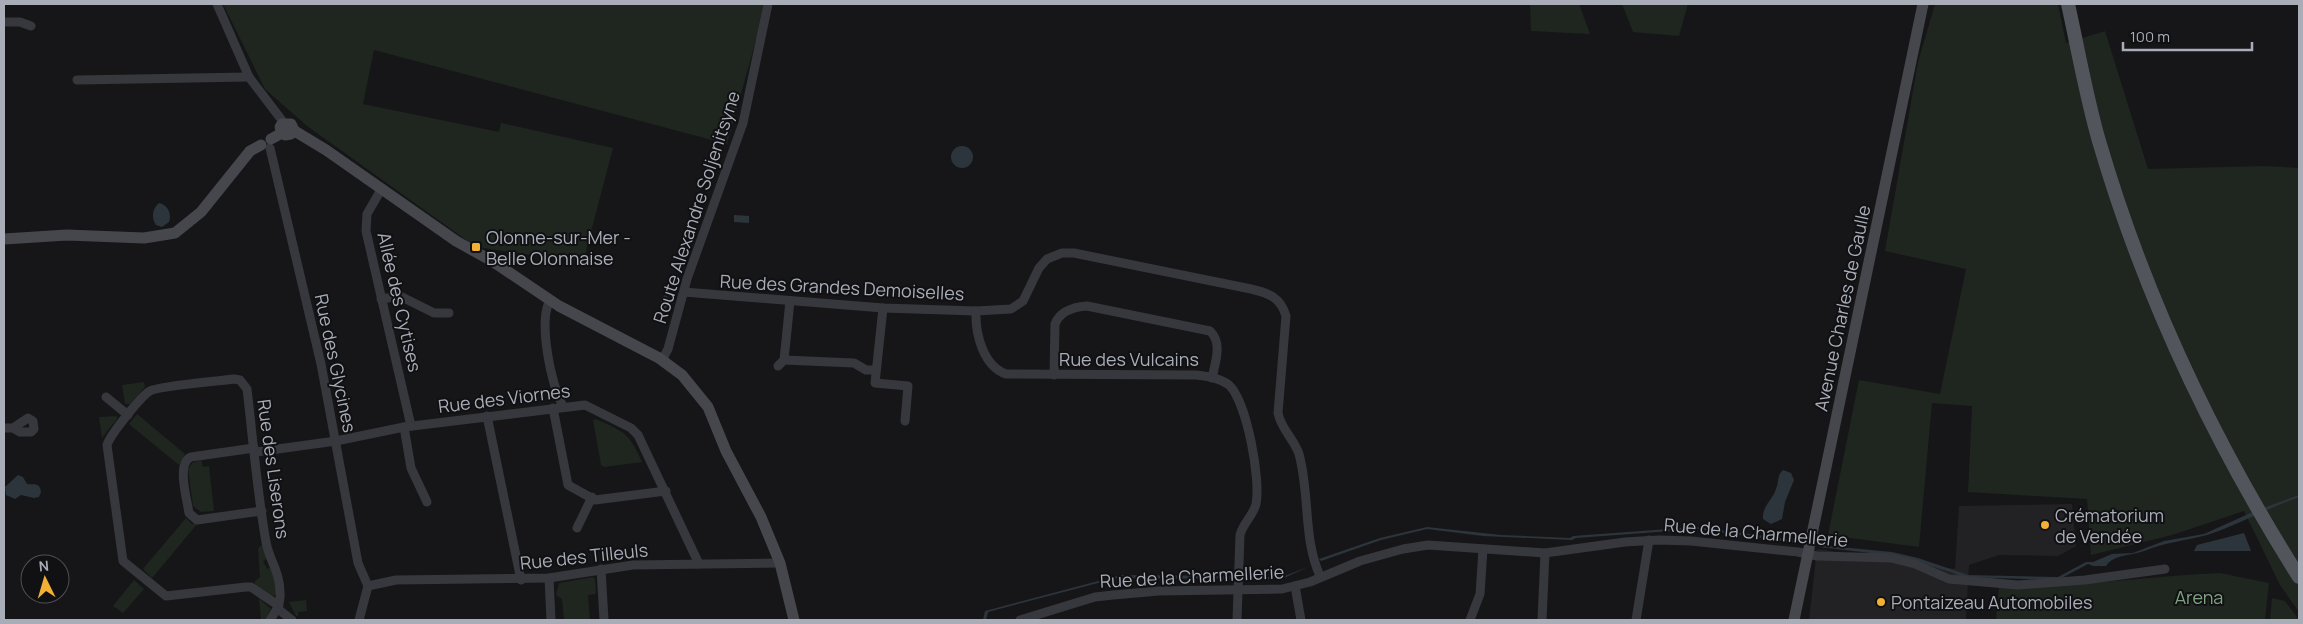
<svg xmlns="http://www.w3.org/2000/svg" width="2303" height="624" viewBox="0 0 2303 624" font-family="Manrope,sans-serif">
  <style>
    .built { fill: #222225 }
    .green { fill: #1e261f }
    .water { fill: #2c353c }
    .lines { fill: none; stroke-linecap: round; stroke-linejoin: round }
    .street { stroke: #37383d; stroke-width: 9 }
    .secondary { stroke: #45474d; stroke-width: 11 }
    .primary { stroke: #53555c; stroke-width: 14 }
    .poi-dot { fill: #f2b134; stroke: #111113; stroke-width: 2 }
    .labels { text-anchor: middle; dominant-baseline: central; stroke-width: 4; stroke-linejoin: round; paint-order: stroke }
    .street-label { font-size: 18px; fill: #a8adb8; stroke: #111113 }
    .poi-label { font-size: 18px; fill: #a8adb8; stroke: #111113; text-anchor: start }
    .park-label { font-size: 18px; fill: #7fa381; stroke: #111113 }
  </style>
  <rect width="100%" height="100%" fill="#161618"/>
  <path class="built" d="M2072 504 2076 546 2058 556 1999 555 1969 565 1966 620H1809L1817 549 1955 569 1959 506Z"/>
  <g class="green">
    <path d="M223 4H763L757 36 727 144 374 50 363 104 499 132 501 123 613 148 583 262 476 247 307 126 265 89Z"/>
    <path d="M1530 4H1579L1590 34 1531 31Z"/>
    <path d="M1622 4H1688L1679 36 1633 32Z"/>
    <path d="M1935 4H2058L2066 43 2105 31 2148 169 2264 166 2299 168V612L2280 585 2244 511 2172 535 2091 555 2087 499 1968 492 1972 406 1932 403 1919 547 1828 535 1859 380 1940 394 1966 269 1885 251 1918 62Z"/>
    <path d="M144 382 145 387 130 404H125L122 385Z"/>
    <path d="M137 414 185 454 179 465 129 424Z"/>
    <path d="M117 416V419L102 438 99 417Z"/>
    <path d="M596 419C625 432 629 433 642 462L604 467 601 465 593 420Z"/>
    <path d="M201 460 203 467 209 466 214 511 201 512 193 506 188 469 192 463Z"/>
    <path d="M186 518 192 524 198 523 152 578 143 569Z"/>
    <path d="M263 544 268 558 263 561 267 569 273 566 277 592 273 597 259 589 254 582 260 577 258 548Z"/>
    <path d="M2220 573 2269 583 2265 620H1996L1999 587C2073 588 2146 576 2220 573Z"/>
    <path d="M593 577 595 579 596 594 588 595 590 620H564L562 599 556 595 559 583Z"/>
    <path d="M134 580 144 589 123 613 113 606Z"/>
    <path d="M259 598 271 609 265 620H261Z"/>
    <path d="M2272 598 2285 601 2299 620H2270Z"/>
    <path d="M306 600 307 611 298 612V616H296L289 602Z"/>
  </g>
  <g class="water">
    <circle cx="962" cy="157" r="11"/>
    <path d="M159 203C168 205 172 214 169 222L162 227 156 225C151 218 152 209 159 203Z"/>
    <path d="M734 215 749 216V223L734 222Z"/>
    <path d="M665 295 669 298 665 312 659 310 662 297Z"/>
    <path d="M1783 470 1791 473 1794 480 1785 502 1782 519 1771 524 1763 519C1762 506 1772 501 1776 489 1779 482 1777 475 1783 470Z"/>
    <path d="M18 475 23 477 27 484C34 485 40 482 41 492L39 497 34 498 21 495 15 499 6 495 5 487Z"/>
    <path d="M2299 495V497C2268 508 2238 525 2207 535 2185 541 2166 542 2144 551 2131 556 2114 554 2106 566H2093L2088 564 2058 580 1962 577 1951 572 1896 556 1819 547V545L1892 552 1918 558 1968 575 2058 577 2086 562H2093L2112 554 2133 553 2164 541 2204 534 2255 511Z"/>
    <path d="M1427 527 1501 535 1570 538 1573 536 1696 527 1795 540V543L1698 529 1576 538 1572 540 1483 536 1427 529 1381 540 1321 561 1319 559 1380 538Z"/>
    <path d="M2244 533 2251 551H2194L2197 545Z"/>
    <path d="M1308 567 1282 579 1247 580V577H1282Z"/>
    <path d="M1121 575 1232 576V579L1117 578 988 612 986 620H983L985 611Z"/>
  </g>
  <g class="lines">
    <g class="street">
      <path d="M217 4 249 77 284 123"/>
      <path d="M4 22H20L31 26"/>
      <path d="M77 80 249 77"/>
      <path d="M270 148 321 364 358 563 368 586"/>
      <path d="M382 188 367 214 366 231 411 426"/>
      <path d="M684 292 883 308 976 311 1011 309 1023 301 1039 268 1047 259 1062 253H1074L1251 289C1269 293 1281 298 1286 316L1278 413C1281 429 1294 439 1299 454 1310 494 1303 539 1320 576"/>
      <path d="M381 299 400 296 434 313H449"/>
      <path d="M550 300C538 321 551 386 563 406"/>
      <path d="M883 308 875 383 908 386 905 421"/>
      <path d="M976 311C975 333 983 366 1006 374L1196 375C1207 376 1220 378 1229 385 1247 402 1261 480 1256 504 1253 516 1243 523 1240 535L1237 620"/>
      <path d="M662 360 668 349 687 279 743 123 768 4"/>
      <path d="M784 360 854 363 866 370H876"/>
      <path d="M778 366 784 360 790 301"/>
      <path d="M1054 375 1055 324C1060 311 1073 307 1087 306L1210 331C1223 343 1215 363 1212 378"/>
      <path d="M106 397 128 415"/>
      <path d="M553 408 568 485 595 500 666 491"/>
      <path d="M487 416 521 580"/>
      <path d="M404 427 411 468 427 502"/>
      <path d="M4 428H13L28 418 33 421 34 429 31 432H20L13 428"/>
      <path d="M254 448 191 457C176 463 187 499 189 513L197 520 262 511"/>
      <path d="M256 452 336 441 404 427 585 405 631 428 638 435 699 564"/>
      <path d="M577 528 592 497"/>
      <path d="M601 569 604 620"/>
      <path d="M549 578 551 620"/>
      <path d="M368 586 396 580 549 578 633 565 780 563"/>
      <path d="M1295 586 1301 620"/>
      <path d="M278 609 292 620"/>
      <path d="M270 620C276 611 281 604 280 593 280 571 269 560 266 542 257 491 253 440 247 389L240 380 234 379C221 381 158 386 150 391 141 396 110 435 107 445L123 561 166 596 246 587H251L279 606"/>
      <path d="M359 620 368 586"/>
      <path d="M1020 620 1095 597 1113 595 1159 591 1282 589 1310 582 1360 561 1403 549 1428 545 1545 553 1625 542 1659 540 1691 541 1798 552 1817 556 1891 558 1915 564 1949 579 2018 585 2085 580 2165 569"/>
      <path d="M1470 620 1480 594 1483 549"/>
      <path d="M1542 620 1545 553"/>
      <path d="M1636 620 1649 540"/>
    </g>
    <g class="secondary">
      <path d="M293 130 326 150 456 241 492 261 559 306 659 358 682 375 708 407 726 451 761 517 780 563 794 620"/>
      <path d="M271 139 282 133 285 135 291 134 293 128 291 124H282L280 127 282 133"/>
      <path d="M4 239 67 235 144 238 175 233 201 212 250 151 261 145"/>
      <path d="M1794 620 1923 4"/>
    </g>
    <path class="primary" d="M2068 4C2078 49 2086 96 2099 141 2144 295 2213 441 2299 577"/>
  </g>
  <g class="poi-dot">
    <rect x="471" y="242" width="10" height="10" rx="2.5"/>
    <circle cx="2045" cy="525" r="5"/>
    <circle cx="1881" cy="602" r="5"/>
  </g>
  <g class="labels">
    <g class="street-label">
      <text transform="translate(696 207) rotate(-72)">Route Alexandre Soljenitsyne</text>
      <text transform="translate(842 287) rotate(3)">Rue des Grandes Demoiselles</text>
      <text transform="translate(400 302) rotate(77)">Allée des Cytises</text>
      <text transform="translate(1842 308) rotate(-78)">Avenue Charles de Gaulle</text>
      <text x="1129" y="359">Rue des Vulcains</text>
      <text transform="translate(336 363) rotate(78)">Rue des Glycines</text>
      <text transform="translate(504 398) rotate(-7)">Rue des Viornes</text>
      <text transform="translate(274 469) rotate(82)">Rue des Liserons</text>
      <text transform="translate(1756 532) rotate(5)">Rue de la Charmellerie</text>
      <text transform="translate(584 556) rotate(-6)">Rue des Tilleuls</text>
      <text transform="translate(1192 576) rotate(-3)">Rue de la Charmellerie</text>
    </g>
    <g class="poi-label">
      <text x="486" y="237">Olonne-sur-Mer -<tspan x="486" dy="21">Belle Olonnaise</tspan></text>
      <text x="2055" y="515">Crématorium<tspan x="2055" dy="21">de Vendée</tspan></text>
      <text x="1891" y="602">Pontaizeau Automobiles</text>
    </g>
    <g class="park-label">
      <text x="2199" y="597">Arena</text>
    </g>
  </g>
  <rect width="2303" height="624" fill="none" stroke="#a8adb8" stroke-width="10"/>
  <g transform="translate(45 579) rotate(355)"><circle r="24" fill="#111113" stroke="#4d4f55"/>
  <path d="M0-4L9 19L0 12L-9 19Z" fill="#f2b134"/>
  <text y="-8" font-size="14" font-weight="bold" text-anchor="middle" fill="#a8adb8">N</text>
  </g>
  <path d="M2123 42v8h129v-8" fill="none" stroke="#a8adb8" stroke-width="2.5"/>
  <text x="2130" y="42" font-size="15" fill="#a8adb8" stroke="#111113" stroke-width="4" paint-order="stroke">100 m</text>
</svg>
